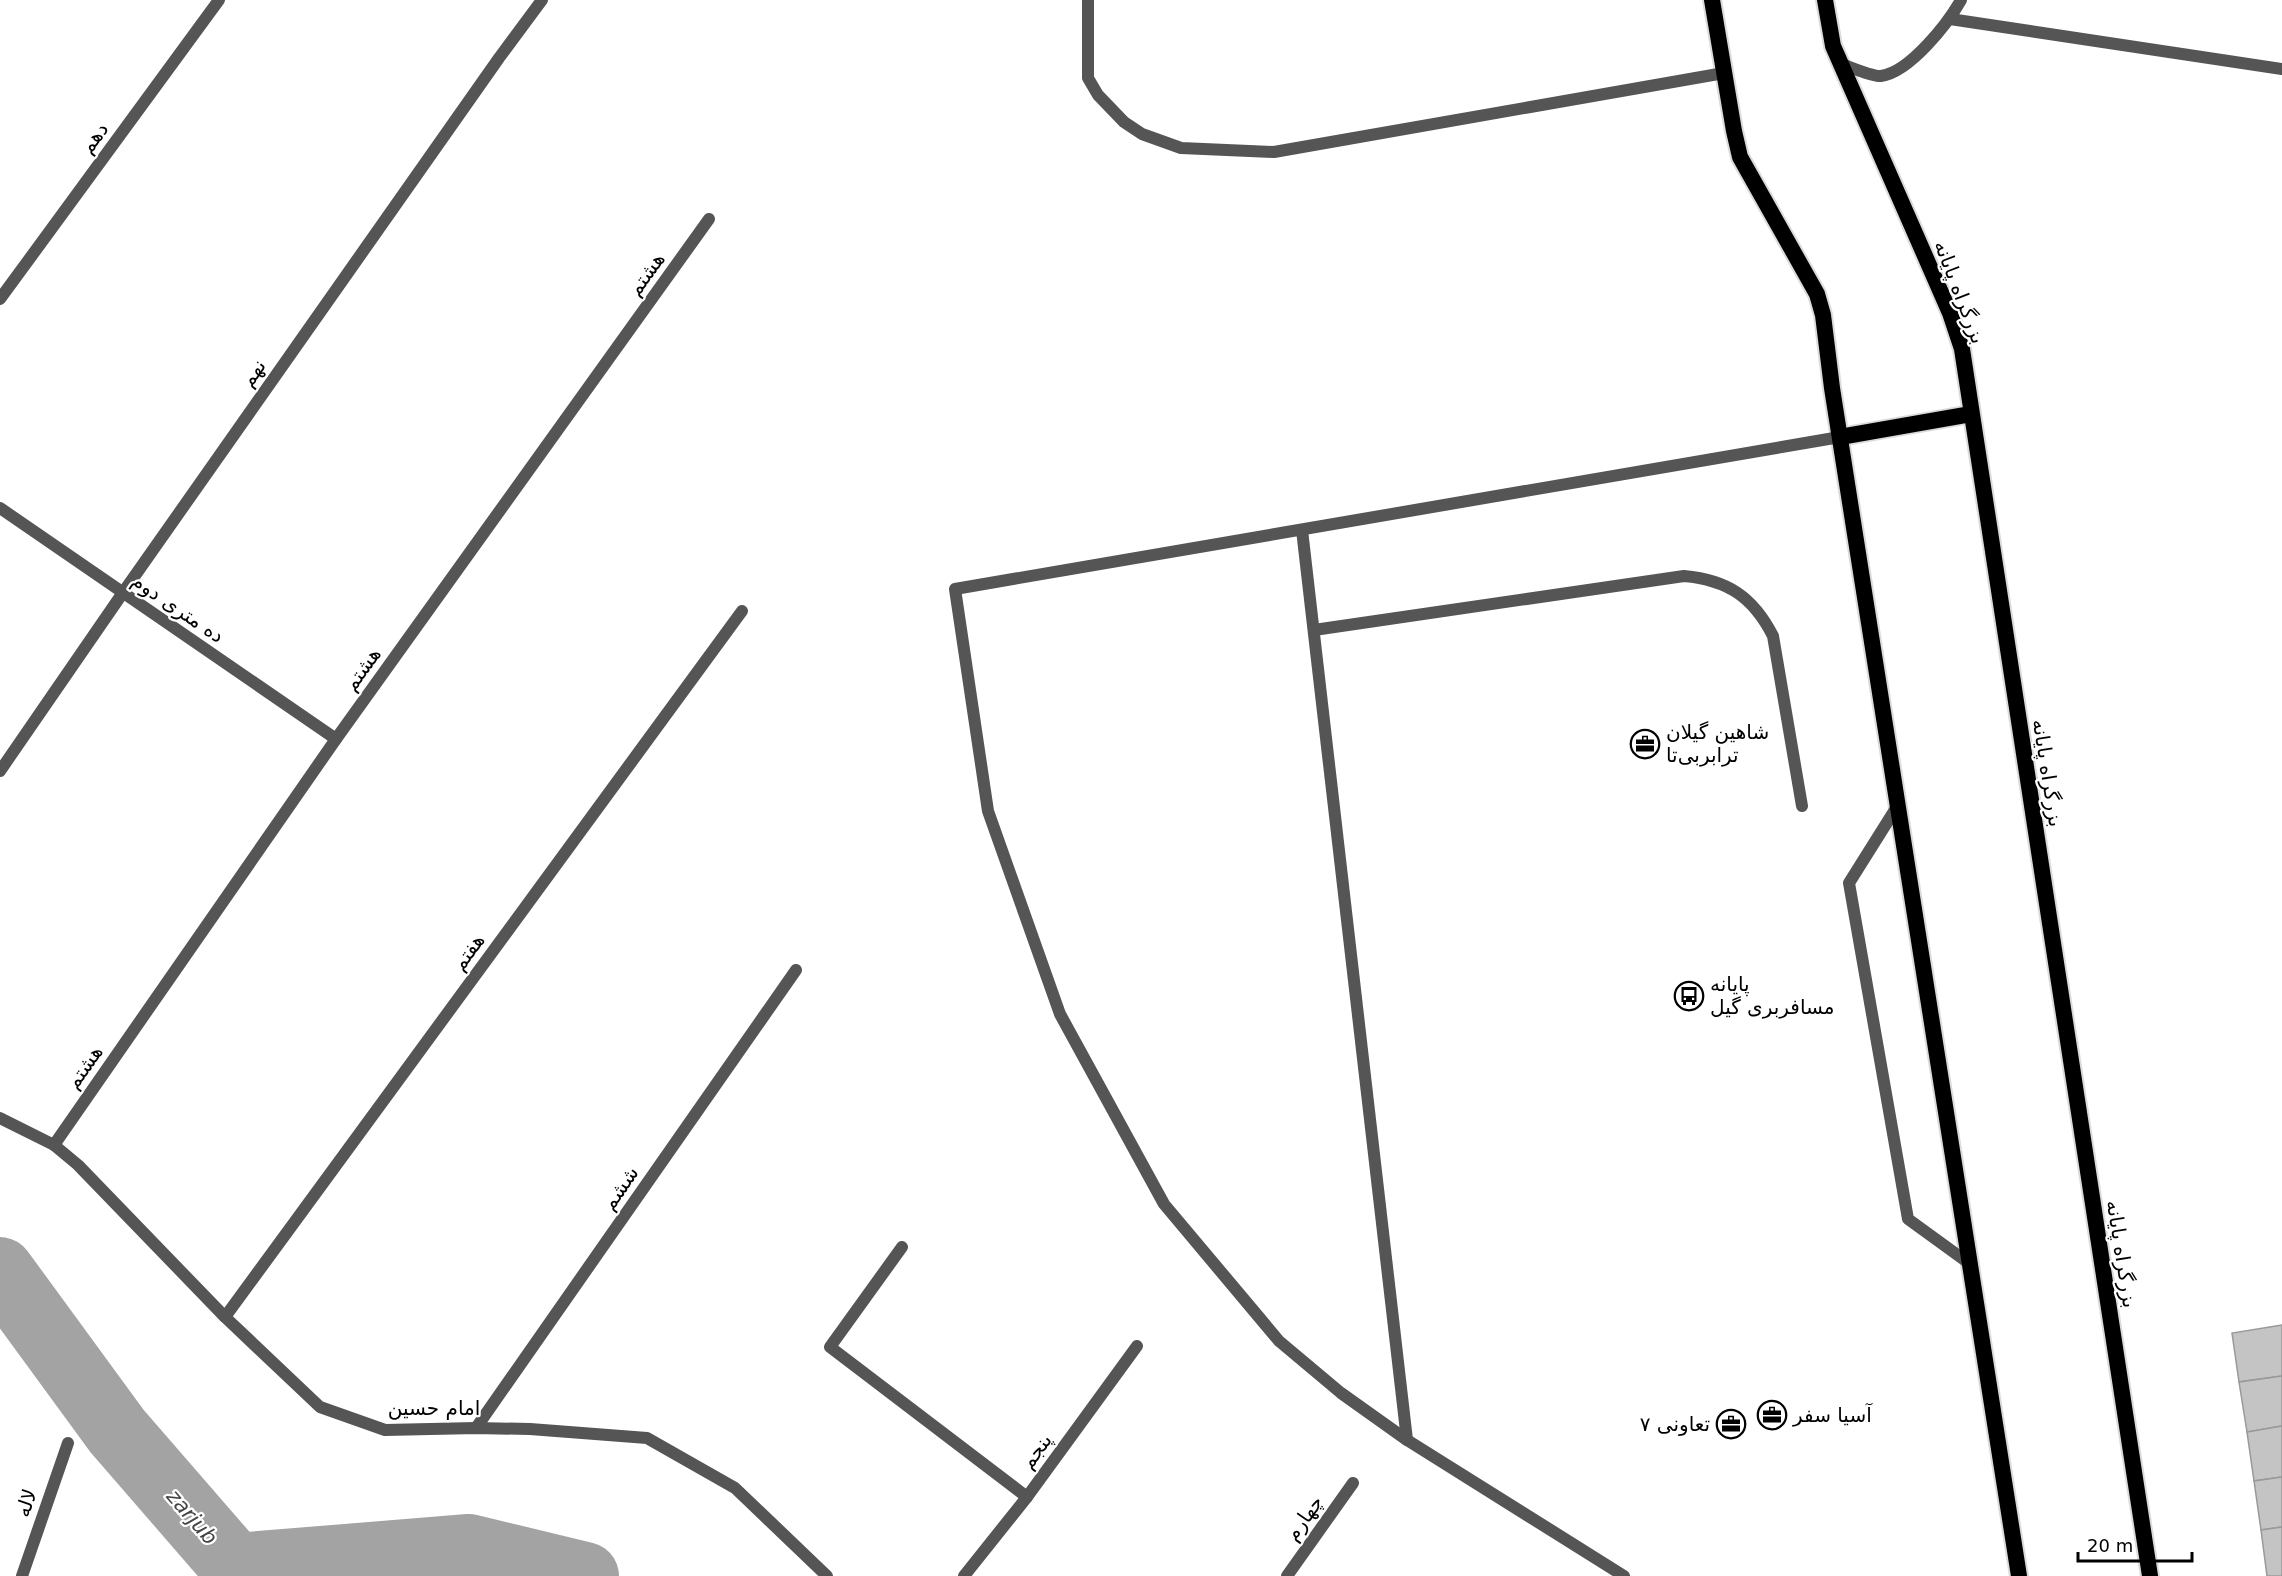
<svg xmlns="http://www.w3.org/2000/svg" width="2282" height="1576" viewBox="0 0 2282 1576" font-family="'DejaVu Sans','Noto Sans Arabic',sans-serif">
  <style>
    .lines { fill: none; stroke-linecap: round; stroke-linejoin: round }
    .river { stroke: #a3a3a3; stroke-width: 68 }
    .building { fill: #c4c4c4; stroke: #999; stroke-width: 1.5 }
    .trunk-casing { stroke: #dbdbdb; stroke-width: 20 }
    .service { stroke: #555; stroke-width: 12 }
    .minor { stroke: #555; stroke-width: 12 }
    .trunk { stroke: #000; stroke-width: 16 }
    .labels { text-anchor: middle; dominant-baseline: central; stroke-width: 4.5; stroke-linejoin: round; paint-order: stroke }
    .street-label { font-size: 20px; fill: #000; stroke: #fff }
    .poi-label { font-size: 20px; fill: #000; stroke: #fff; text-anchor: start }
    .water-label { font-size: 21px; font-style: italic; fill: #444; stroke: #fff }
  </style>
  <rect width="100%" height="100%" fill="#fff"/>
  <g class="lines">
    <path class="river" d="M0 1271 117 1431 235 1567 469 1548 585 1576"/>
  </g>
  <g class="building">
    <path d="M2282 1325V1376L2239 1382 2232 1333Z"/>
    <path d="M2282 1376V1426L2247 1432 2239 1382Z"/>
    <path d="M2282 1426V1477L2254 1481 2247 1432Z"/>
    <path d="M2282 1477V1527L2261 1530 2254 1481Z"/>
    <path d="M2282 1527V1576H2267L2261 1530Z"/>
  </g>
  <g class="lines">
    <g class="trunk-casing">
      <g id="trunk">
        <path d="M1712 0 1734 131 1740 157 1817 294 1823 315 1832 388 2019 1576"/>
        <path d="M1825 0 1833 46 1950 313 1962 349 2150 1576"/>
        <path d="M1840 437 1971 414"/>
      </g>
    </g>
    <g class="service">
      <path d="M1088 0V78L1098 95 1124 122 1142 134 1181 148 1274 152 1724 73"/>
      <path d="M1950 19 2282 69"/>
      <path d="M1841 64C1850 67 1873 77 1881 76 1910 72 1948 23 1961 0"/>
      <path d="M0 299 219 0"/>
      <path d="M0 508 336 739"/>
      <path d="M1302 530 1407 1440"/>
      <path d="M1314 630 1684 576C1728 580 1753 597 1773 636L1802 806"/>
      <path d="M0 771 122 594 499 58 542 0"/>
      <path d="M1898 805 1849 883 1908 1219 1970 1264"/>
      <path d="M54 1145 336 739 709 219"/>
      <path d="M902 1247 830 1347 1027 1497"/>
      <path d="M225 1317 742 611"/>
      <path d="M476 1428 796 970"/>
      <path d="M22 1576 68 1443"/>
      <path d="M964 1576 1027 1497 1137 1346"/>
      <path d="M1287 1576 1353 1483"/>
      <path d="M1624 1576 1407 1440 1341 1393 1279 1341 1164 1204 1060 1014 988 811 955 589 1840 437"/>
    </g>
    <path class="minor" d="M0 1118 54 1145 78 1165 225 1317 320 1407 385 1430 476 1428 530 1429 647 1438 735 1488 827 1576"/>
    <use href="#trunk" class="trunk"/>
  </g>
  <defs>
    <g id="office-ring" transform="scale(1.5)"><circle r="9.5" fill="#fff" stroke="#000" stroke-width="1.5"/><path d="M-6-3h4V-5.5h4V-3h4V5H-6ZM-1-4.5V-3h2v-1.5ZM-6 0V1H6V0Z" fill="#000"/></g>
    <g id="bus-ring" transform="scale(1.5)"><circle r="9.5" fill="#fff" stroke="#000" stroke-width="1.5"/><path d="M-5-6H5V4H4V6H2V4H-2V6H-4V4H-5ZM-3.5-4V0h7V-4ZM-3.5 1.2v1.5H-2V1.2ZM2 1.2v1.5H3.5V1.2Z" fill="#000"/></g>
  </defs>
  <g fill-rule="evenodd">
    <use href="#office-ring" x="1645" y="744"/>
    <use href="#bus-ring" x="1689" y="996"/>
    <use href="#office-ring" x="1772" y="1415"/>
    <use href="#office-ring" x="1731" y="1424"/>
  </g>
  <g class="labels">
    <g class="street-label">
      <text transform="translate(94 138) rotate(-54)">دهم</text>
      <text transform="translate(646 274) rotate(-54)">هشتم</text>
      <text transform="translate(1960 292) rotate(69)">بزرگراه پایانه</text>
      <text transform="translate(253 373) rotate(-55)">نهم</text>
      <text transform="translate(178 608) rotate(34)">ده متری دوم</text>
      <text transform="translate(362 669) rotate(-54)">هشتم</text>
      <text transform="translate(2048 773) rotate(81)">بزرگراه پایانه</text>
      <text transform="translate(468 952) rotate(-54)">هفتم</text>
      <text transform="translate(84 1067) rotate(-55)">هشتم</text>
      <text transform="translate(620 1188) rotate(-55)">ششم</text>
      <text transform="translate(2122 1254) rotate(81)">بزرگراه پایانه</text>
      <text x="434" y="1408">امام حسین</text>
      <text transform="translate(1036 1451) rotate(-54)">پنجم</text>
      <text transform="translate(26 1503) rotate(-71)">لاله</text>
      <text transform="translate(1304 1518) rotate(-55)">چهارم</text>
    </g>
    <g class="poi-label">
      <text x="1666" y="732">شاهین گیلان<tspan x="1666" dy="23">ترابربی‌تا</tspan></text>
      <text x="1710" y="984">پایانه<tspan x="1710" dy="23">مسافربری گیل</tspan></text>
      <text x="1793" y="1415">آسیا سفر</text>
      <text x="1710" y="1424" text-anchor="end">تعاونی ۷</text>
    </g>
    <g class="water-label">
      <text transform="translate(192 1517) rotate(49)">zarjub</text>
    </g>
  </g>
  <path d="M2078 1552v9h114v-9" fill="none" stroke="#000000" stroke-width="3"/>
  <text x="2087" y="1552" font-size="18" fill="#000000" stroke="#ffffff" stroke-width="4.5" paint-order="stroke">20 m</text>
</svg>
